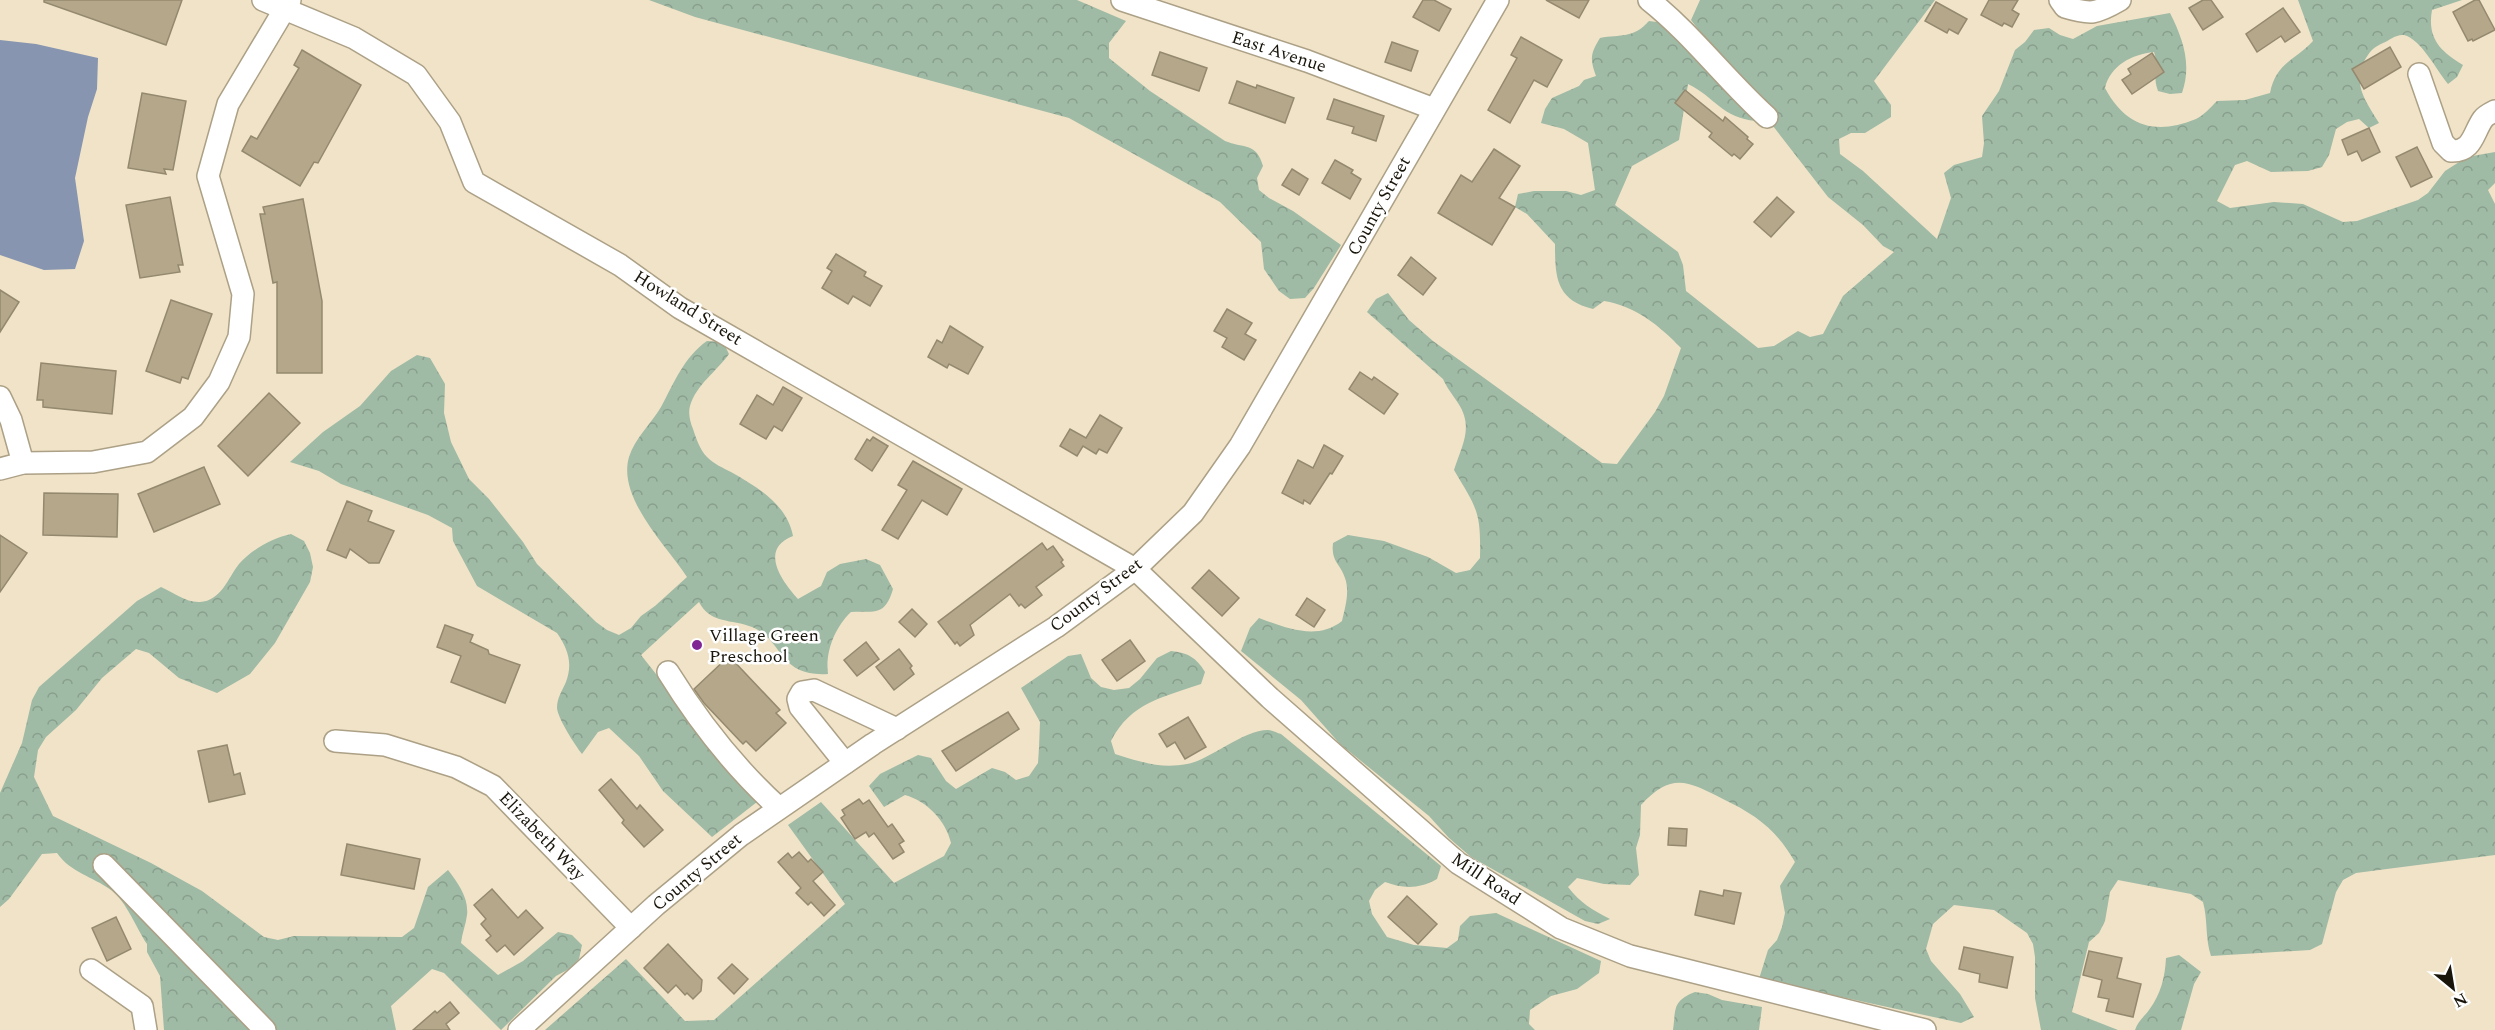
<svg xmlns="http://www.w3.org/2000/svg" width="2495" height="1030" viewBox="0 0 2495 1030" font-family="Spectral,serif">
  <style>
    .forest { fill: url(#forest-crowns) }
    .water { fill: #8795b0 }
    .building { fill: #b4a78a; stroke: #94896f; stroke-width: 1.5 }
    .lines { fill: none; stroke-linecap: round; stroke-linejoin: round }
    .minor-casing { stroke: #aca086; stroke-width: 24 }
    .minor { stroke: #fff; stroke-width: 21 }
    .poi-dot { fill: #7f2694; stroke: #fff; stroke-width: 2 }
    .labels { text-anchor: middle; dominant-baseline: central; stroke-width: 5; stroke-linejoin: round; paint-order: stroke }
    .street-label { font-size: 18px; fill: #19150b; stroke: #fff }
    .poi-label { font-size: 18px; fill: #19150b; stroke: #fff; text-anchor: start }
  </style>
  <defs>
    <pattern id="forest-crowns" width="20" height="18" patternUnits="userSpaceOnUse" patternTransform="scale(1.5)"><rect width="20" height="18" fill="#9fbaa5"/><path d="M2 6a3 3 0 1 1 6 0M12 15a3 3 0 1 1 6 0" fill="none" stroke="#889f8d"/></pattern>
  </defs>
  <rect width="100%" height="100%" fill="#f0e3c7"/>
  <g class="forest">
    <path d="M649 0H1077L1126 21 1109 43V58L1150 91 1225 141C1245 149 1256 142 1263 166L1257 178 1259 190 1269 198 1293 211 1341 245 1314 288 1305 298 1290 299 1279 291 1264 269 1261 242 1220 202 1069 118 695 17Z"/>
    <path d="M1700 0H1935L1874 81 1891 105V117L1865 133H1851L1839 139 1840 154 1863 171 1937 239 1951 198 1944 173 1954 165 1982 157 1984 143 1982 116 1999 91 2015 50 2025 42 2034 30 2049 28 2060 35 2073 39 2097 26 2170 13C2183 39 2192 64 2182 93L2170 94 2158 91C2152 76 2159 66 2154 52 2132 54 2110 66 2105 88 2125 126 2155 136 2196 119 2203 116 2211 107 2217 101L2245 100 2270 93C2276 63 2294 61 2313 41L2298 0H2462L2432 10C2427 38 2440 51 2463 65L2457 77 2448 84C2437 71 2421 39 2404 35 2396 34 2390 40 2383 43 2374 47 2371 50 2366 58 2351 84 2366 101 2379 123L2369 128 2359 119 2347 122 2336 129 2329 155 2322 167 2308 171 2271 172 2247 161 2235 165 2217 201 2230 208 2274 202 2303 204 2343 222 2357 221 2418 200 2428 193 2445 171 2467 157 2495 152V183L2488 190 2495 204V855L2356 873 2343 880 2336 892 2322 944 2310 950 2211 956C2205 938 2208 920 2203 902L2191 894 2118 880 2110 892 2105 921 2099 933 2089 942 2072 1012 2118 1030H2041L2035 998V957L2033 944 2027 933 1994 910 1954 905 1933 924 1926 949 1931 961 1960 994 1974 1017 1961 1023 1759 979 1768 950 1777 940 1782 927 1785 913 1780 886 1795 862C1776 829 1756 815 1723 799 1687 781 1672 772 1641 805L1640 835 1636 848 1639 875 1630 885 1604 884 1577 878 1568 887C1580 903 1593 910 1610 919L1598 924 1585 921 1471 857 1449 838 1429 816 1340 744 1301 700 1241 651 1250 628 1259 618C1286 628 1317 641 1342 621 1345 608 1350 592 1345 578 1340 563 1331 562 1333 543L1348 535 1384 541 1428 557 1456 573 1470 570 1480 558C1481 511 1477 509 1454 470 1462 445 1474 427 1458 403 1452 394 1447 388 1443 379L1367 312 1376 299 1388 293 1409 320 1433 341 1602 463 1617 464 1655 412 1664 396 1681 348C1659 325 1635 306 1604 301L1593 309C1556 300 1555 277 1555 244L1527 214 1515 207 1518 194 1534 191H1566L1581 195 1595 190 1588 143 1564 129 1541 123 1545 109 1552 98 1579 86 1584 80 1596 76C1590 59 1590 54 1600 38 1621 34 1633 39 1649 21L1664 23 1675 30 1756 121C1722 118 1715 97 1688 84L1679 140 1632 166 1615 205 1678 252 1683 265 1686 291 1758 348 1774 346 1798 331 1810 337 1823 334 1843 296 1894 252 1883 246 1863 225 1828 197 1691 20Z"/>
    <path d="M707 341 723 342 729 354C717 371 696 385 690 406 688 413 690 422 693 429 696 438 700 450 707 457 714 464 723 468 731 472 757 487 787 504 793 536 759 549 781 580 798 599L821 586 827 572 840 564 866 559 880 565 893 589C885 616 876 611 851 612 835 627 825 652 828 674 777 677 784 640 752 627 732 619 710 624 699 602L641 655 757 802 712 837 663 791 639 756 609 728 598 732 582 754C575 745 558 719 557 708 557 698 562 691 566 682 573 663 568 649 557 633L477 586 453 541 452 528 428 515 341 484 319 471 290 462 323 432 360 406 391 371 417 355 430 358 445 384 444 413 451 442 469 479 489 499 523 542 537 564 596 622 607 630 619 635 631 628 641 616 655 606 687 577C667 546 617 498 629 457 635 438 651 424 661 407 674 383 684 357 707 341Z"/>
    <path d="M291 534 304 541 310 553 313 567 310 582 275 643 250 674 217 693 179 678 149 653 136 649 102 678 76 710 46 737 38 750 34 777 53 816 151 863 202 891 264 937 278 940 294 936 402 937 414 928 428 887 448 870C458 883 469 898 467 915 466 924 462 933 461 943L498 975 523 961 558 932 572 935 582 945 579 959 571 968 556 976 501 1030 444 973 432 969 391 1006 396 1030H164L160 976 147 952V944C136 928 127 902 111 890 92 876 71 873 57 853L42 854 9 899 0 907V793L22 743 32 700 39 687 137 601 161 587C172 592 187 603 200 602 221 601 228 578 239 564 252 549 273 538 291 534Z"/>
    <path d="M1171 651C1188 653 1196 657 1205 672L1201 684C1164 697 1131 702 1111 741L1115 754C1140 762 1161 769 1187 764 1210 760 1243 730 1268 730 1272 730 1277 733 1281 734L1441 866 1437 879C1419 889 1404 889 1385 882L1375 890 1369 901 1372 914 1387 937 1414 945 1447 948 1458 940 1460 926 1470 916 1496 913 1601 961 1599 973 1577 989 1551 996 1530 1010 1529 1024 1535 1030H545L626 959 685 1021 714 1020 845 904 788 825 821 802 894 883 944 856 951 843C946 821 927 801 905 795L884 807 869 786 880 774 918 755 931 758 946 781 956 789 992 768 1005 772 1016 780 1029 776 1038 763 1039 748 1040 722 1021 688 1068 656 1081 654 1091 678 1101 687 1114 690 1129 688 1140 679 1157 658Z"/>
    <path d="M2179 955 2201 972 2194 984 2181 1030H2135C2138 1021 2144 1017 2149 1010 2161 994 2165 977 2166 958Z"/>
    <path d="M1695 992 1708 994 1722 1000 1762 1007 1759 1030H1673C1676 1009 1672 1001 1695 992Z"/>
  </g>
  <path class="water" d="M0 40 36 44 98 58 97 89 88 117 75 178 84 241 75 269 44 270 0 255Z"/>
  <g class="building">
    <path d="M44 0H182L166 45 44 2Z"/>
    <path d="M1423 0H1434L1451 9 1439 31 1413 17Z"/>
    <path d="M1546 0H1589L1579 18Z"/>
    <path d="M1989 0H2018L2012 10 2019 14 2012 27 2004 23 2002 26 1981 15Z"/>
    <path d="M2203 0H2211L2223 17 2203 30 2189 8Z"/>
    <path d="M2475 0H2479L2495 30 2473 41 2472 39 2468 41 2453 12Z"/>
    <path d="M1936 2 1967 19 1958 34 1949 29 1947 33 1925 21Z"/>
    <path d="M2283 8 2300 32 2285 42 2281 36 2257 52 2246 34Z"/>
    <path d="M1521 37 1562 60 1547 87 1534 80 1510 123 1488 110 1517 58 1511 55Z"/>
    <path d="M1392 42 1418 51 1411 71 1385 62Z"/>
    <path d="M2390 47 2401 67 2364 89 2352 69Z"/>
    <path d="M302 50 361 85 318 163 314 162 300 186 242 151 251 136 257 139 299 68 294 65Z"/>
    <path d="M1160 52 1207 68 1199 91 1152 75Z"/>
    <path d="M2152 53 2164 72 2132 94 2122 80 2131 74 2128 69Z"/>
    <path d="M1237 81 1256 88 1257 85 1294 98 1285 123 1229 103Z"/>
    <path d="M1685 90 1723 121 1725 117 1748 137 1747 139 1753 144 1740 159 1734 154 1732 156 1709 137 1712 133 1675 103Z"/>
    <path d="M142 93 186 101 173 170 164 169 166 174 128 168Z"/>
    <path d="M1334 99 1384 116 1376 141 1352 133 1354 127 1327 119Z"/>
    <path d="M2369 128 2380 152 2362 161 2357 151 2348 155 2342 140Z"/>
    <path d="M2417 147 2432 177 2411 187 2396 157Z"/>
    <path d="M1494 149 1520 166 1499 198 1515 207 1492 245 1438 213 1461 175 1472 182Z"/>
    <path d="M1335 160 1353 170 1351 173 1361 179 1350 199 1322 183Z"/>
    <path d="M1292 169 1308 179 1299 195 1282 185Z"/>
    <path d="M170 197 183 265H178L180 272 140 278 126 205Z"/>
    <path d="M1777 197 1794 212 1771 237 1754 222Z"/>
    <path d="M303 199 322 301V373H277V282L273 283 260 214H265L263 207Z"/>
    <path d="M836 254 866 272 864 276 882 286 870 306 853 296 848 304 822 288 832 271 827 268Z"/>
    <path d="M1411 257 1436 278 1423 295 1398 275Z"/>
    <path d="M0 290 19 302 0 332Z"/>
    <path d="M171 300 212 314 188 379 182 377 180 383 146 371Z"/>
    <path d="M1227 309 1252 323 1245 334 1256 340 1244 360 1222 347 1227 338 1214 331Z"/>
    <path d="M950 326 983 347 968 374 949 364 947 368 928 357 937 340 942 343Z"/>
    <path d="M41 363 116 371 112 414 43 407V400H37Z"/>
    <path d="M1360 372 1372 380 1374 377 1398 394 1384 414 1349 389Z"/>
    <path d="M783 387 802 398 782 431 774 426 766 439 740 424 757 395 773 405Z"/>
    <path d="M269 393 300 423 248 476 218 446Z"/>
    <path d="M1100 415 1122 428 1107 453 1099 449 1096 454 1083 446 1077 456 1060 446 1070 429 1086 438Z"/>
    <path d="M873 437 888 446 872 471 855 459 867 439 870 441Z"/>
    <path d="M1324 445 1343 456 1332 474 1330 473 1310 504 1304 500 1303 504 1282 493 1298 460 1313 468Z"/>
    <path d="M913 461 962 489 947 515 922 500 898 539 882 530 907 490 898 485Z"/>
    <path d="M204 467 220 504 154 532 138 494Z"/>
    <path d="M44 493 118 494 117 537 43 535Z"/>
    <path d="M347 501 372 511 368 521 394 531 379 563H369L350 549 346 558 327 550Z"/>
    <path d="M0 535 27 553 0 592Z"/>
    <path d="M1042 543 1047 550 1053 546 1063 560 1061 562 1064 566 1036 587 1042 595 1025 608 1021 604 1019 606 1010 594 970 625 974 635 960 646 957 642 955 644 938 622Z"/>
    <path d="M1209 570 1239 598 1222 616 1192 588Z"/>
    <path d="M1307 598 1325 610 1314 627 1296 615Z"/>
    <path d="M912 609 927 624 915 637 899 622Z"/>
    <path d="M445 625 473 635 470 642 488 650 489 654 520 665 505 703 451 682 461 656 437 647Z"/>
    <path d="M1130 640 1145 661 1117 681 1102 660Z"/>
    <path d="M866 642 879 659 857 676 844 660Z"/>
    <path d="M899 649 912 666 910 668 914 674 894 690 876 667Z"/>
    <path d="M729 656 780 710 776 713 786 723 756 751 746 741 743 744 740 741 704 703 694 689Z"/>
    <path d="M1008 712 1019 729 956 771 942 751Z"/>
    <path d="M1188 717 1206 747 1185 759 1175 742 1167 747 1159 734Z"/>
    <path d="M227 745 234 775 240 773 245 794 209 802 198 751Z"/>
    <path d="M611 779 637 809 640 805 663 830 644 847 622 823 624 820 599 790Z"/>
    <path d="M859 799 863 804 869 800 888 827 892 824 904 841 899 844 904 852 893 859 874 833 869 837 866 832 855 839 841 818 845 815 842 810Z"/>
    <path d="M1669 828 1687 829 1686 846 1668 845Z"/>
    <path d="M347 844 420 859 414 889 341 875Z"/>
    <path d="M799 852 808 862 811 859 823 872 813 881 835 905 824 916 811 902 808 905 796 893 801 888 778 862 788 853 792 858Z"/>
    <path d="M492 889 518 918 526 910 543 928 514 955 505 945 497 952 486 940 491 936 481 924 486 919 474 905Z"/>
    <path d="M1724 890 1741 893 1734 924 1695 915 1700 891 1723 896Z"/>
    <path d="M1407 896 1437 924 1418 944 1388 917Z"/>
    <path d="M116 917 131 949 107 961 92 928Z"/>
    <path d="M668 944 702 980 701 991 693 999 687 993 685 995 676 985 668 993 644 968Z"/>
    <path d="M1964 947 2013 957 2007 988 1979 982 1980 974 1959 969Z"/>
    <path d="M2089 951 2122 958 2117 978 2141 984 2133 1017 2106 1011 2109 999 2098 997 2102 980 2083 975Z"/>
    <path d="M732 964 748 979 734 994 718 978Z"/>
    <path d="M450 1002 459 1013 446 1024 450 1030H413L435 1011 437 1013Z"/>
  </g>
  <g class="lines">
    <g class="minor-casing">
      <g id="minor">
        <path d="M263 0 354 38 416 75 450 122 474 182 620 265 680 308 1135 569 1270 698 1458 863 1561 928 1630 956 1925 1030"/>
        <path d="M1122 0 1307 61 1434 109"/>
        <path d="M1649 0C1692 34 1726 80 1767 117"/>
        <path d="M2060 0 2065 7C2091 15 2096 14 2120 0"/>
        <path d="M2419 74 2443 143 2451 151C2473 152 2473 133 2483 119 2485 116 2491 113 2495 111"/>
        <path d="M0 397 11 420 23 463"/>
        <path d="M0 469 23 463 93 462 147 452 193 417 219 382 239 337 243 294 208 176 228 104 290 0"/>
        <path d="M668 672C699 722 736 769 779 808"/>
        <path d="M335 741 385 745 456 767 493 786 631 928"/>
        <path d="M845 763 800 707 798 699 802 692 814 690 897 729"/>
        <path d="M104 865 265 1030"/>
        <path d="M91 970 142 1006 146 1030"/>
        <path d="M519 1030 656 905 741 835 873 744 1056 627 1135 569 1193 513 1240 446 1498 0"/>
      </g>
    </g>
    <use href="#minor" class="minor"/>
  </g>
  <circle class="poi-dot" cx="697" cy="645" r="6"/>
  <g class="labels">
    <g class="street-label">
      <text transform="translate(1279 52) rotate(18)">East Avenue</text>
      <text transform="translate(1379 206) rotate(-61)">County Street</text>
      <text transform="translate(688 308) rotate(32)">Howland Street</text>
      <text transform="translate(1096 595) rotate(-37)">County Street</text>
      <text transform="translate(542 836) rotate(46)">Elizabeth Way</text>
      <text transform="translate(697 872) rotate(-40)">County Street</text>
      <text transform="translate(1486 879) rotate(34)">Mill Road</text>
    </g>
    <g class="poi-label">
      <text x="709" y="635">Village Green<tspan x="709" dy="21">Preschool</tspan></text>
    </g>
  </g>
  <g transform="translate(2453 988) rotate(150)" stroke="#ffffff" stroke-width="4.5" paint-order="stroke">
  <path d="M0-4.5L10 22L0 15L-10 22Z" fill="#19150b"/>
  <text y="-9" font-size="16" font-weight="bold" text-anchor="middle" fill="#19150b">N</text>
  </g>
</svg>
